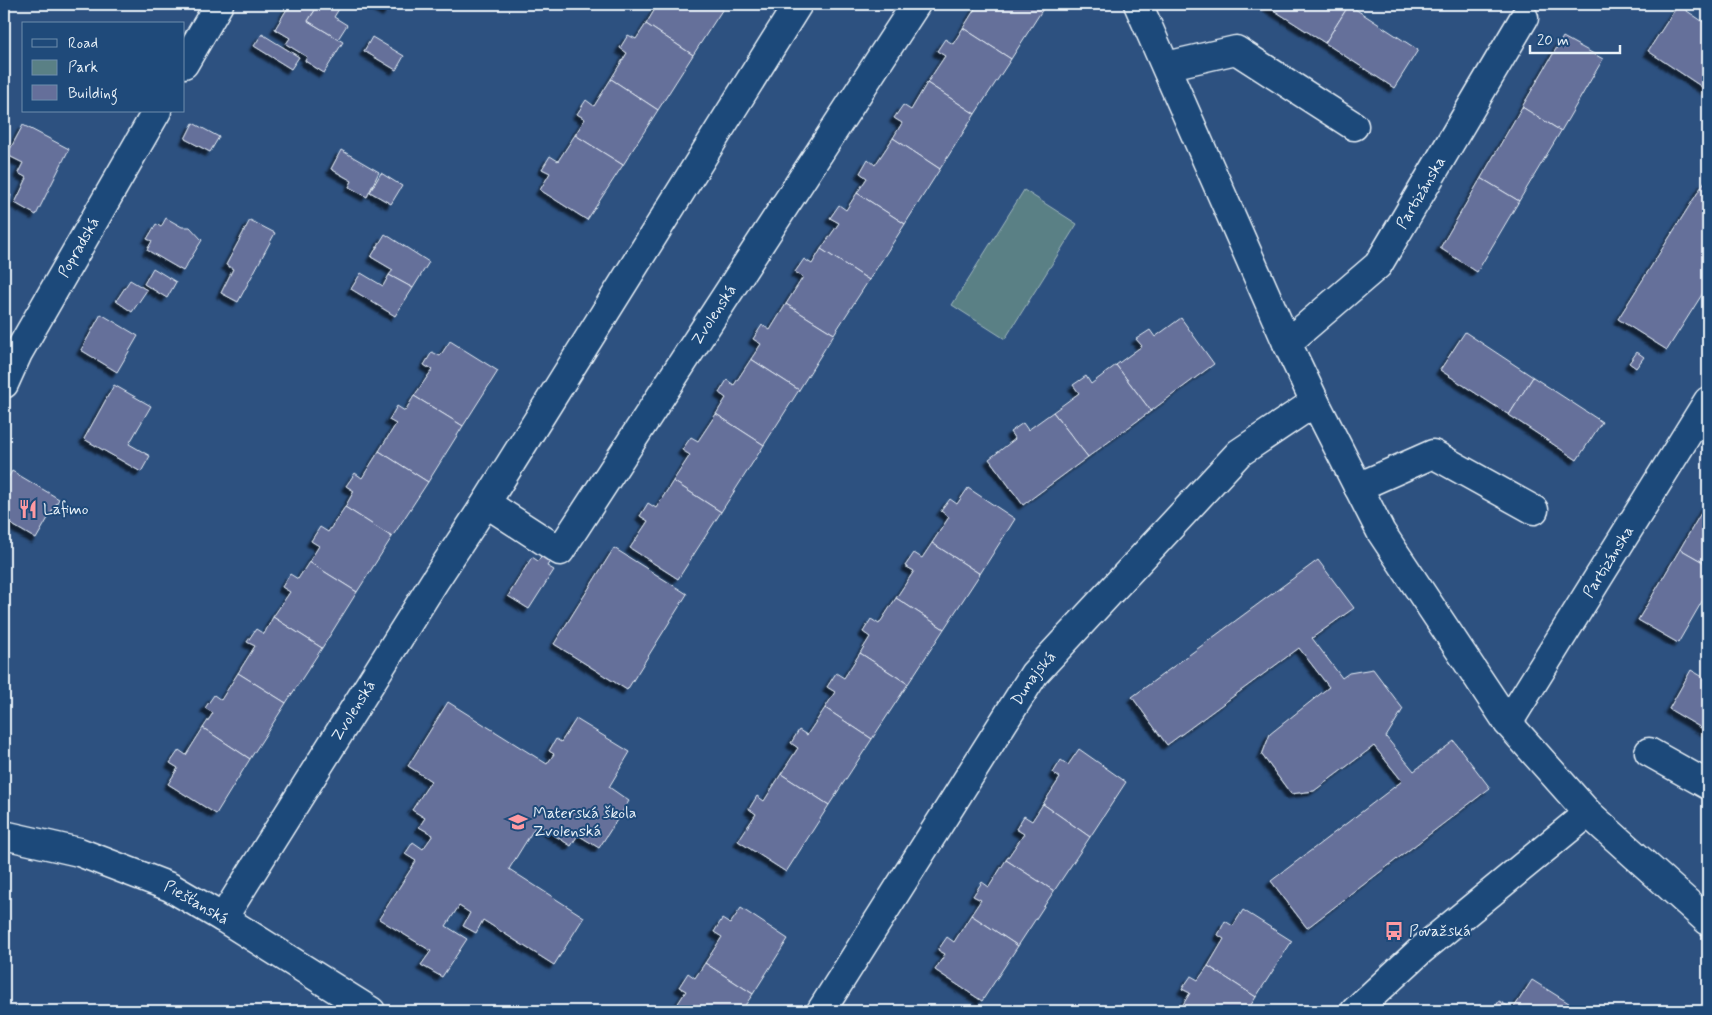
<svg xmlns="http://www.w3.org/2000/svg" width="1712" height="1015" viewBox="0 0 1712 1015" font-family="Mynerve,sans-serif">
  <style>
    .green { fill: #5a8085; stroke: #a1b8be }
    .building { fill: #656f9a; stroke: #e8f1f8; filter: url(#shadow) }
    .lines { fill: none; stroke-linecap: round; stroke-linejoin: round }
    .minor-casing { stroke: #e8f1f8; stroke-width: 31 }
    .minor { stroke: #1f4a7a; stroke-width: 28 }
    .labels { text-anchor: middle; dominant-baseline: central; stroke-width: 4; stroke-linejoin: round; paint-order: stroke }
    .street-label { font-size: 16px; fill: #e8f1f8; stroke: #1f4a7a }
    .poi-label { font-size: 16px; fill: #e8f1f8; stroke: #1f4a7a; text-anchor: start }
  </style>
  <defs>
    <filter id="shadow"><feDropShadow dx="-4.5" dy="4.5" stdDeviation="1" flood-color="#0009"/></filter>
  </defs>
  <rect width="100%" height="100%" fill="#2d5180"/>
  <filter id="ink" filterUnits="userSpaceOnUse"><feTurbulence type="fractalNoise" baseFrequency=".02" numOctaves="2"/><feDisplacementMap in="SourceGraphic" scale="10" xChannelSelector="R" yChannelSelector="G"/><feConvolveMatrix kernelMatrix="1 2 1 2 8 2 1 2 1" color-interpolation-filters="sRGB"/></filter>
  <g filter="url(#ink)">
    <path class="green" d="M1024 190 1077 224 1005 339 952 305Z"/>
    <g class="building">
      <path d="M290 4H319L308 21 343 42 324 73 305 61 307 57 286 44 290 38 275 29Z"/>
      <path d="M319 4H342L334 17 347 25 338 39 308 21Z"/>
      <path d="M373 4H392L387 12Z"/>
      <path d="M658 4H726L693 55 646 24Z"/>
      <path d="M978 4H1046L1011 59 963 28Z"/>
      <path d="M1264 4H1347L1349 5 1325 43Z"/>
      <path d="M1349 5 1418 50 1394 88 1325 43Z"/>
      <path d="M1678 5 1708 25V91L1648 51Z"/>
      <path d="M646 24 693 55 658 110 611 79 627 53 620 48 628 35 636 39Z"/>
      <path d="M963 28 1011 59 975 114 927 83 945 56 937 51 945 39 953 44Z"/>
      <path d="M262 34 299 57 291 69 254 46Z"/>
      <path d="M372 37 404 56 396 70 364 51Z"/>
      <path d="M1563 37 1603 59 1561 131 1522 107Z"/>
      <path d="M611 79 658 110 623 165 575 135 585 119 577 114 586 100 594 106Z"/>
      <path d="M927 83 975 114 940 169 893 138 902 123 894 118 903 105 911 110Z"/>
      <path d="M1522 107 1561 131 1519 201 1481 178Z"/>
      <path d="M193 123 219 137 210 152 185 139Z"/>
      <path d="M23 125 69 149 36 215 15 203 27 178 18 173 23 163 7 155Z"/>
      <path d="M575 135 623 165 587 220 540 190 550 173 542 169 550 156 558 161Z"/>
      <path d="M893 138 940 169 905 224 857 193 867 178 860 173 868 159 875 165Z"/>
      <path d="M341 150 379 172 367 197 349 187 352 181 331 169Z"/>
      <path d="M381 173 402 186 391 204 370 192Z"/>
      <path d="M1481 178 1519 201 1477 272 1440 248Z"/>
      <path d="M1705 181 1708 183V285L1667 350 1618 319Z"/>
      <path d="M4 193 11 195 7 211 4 210Z"/>
      <path d="M857 193 905 224 869 280 821 249 839 223 830 218 839 205 846 210Z"/>
      <path d="M166 218 182 227H190L202 240 183 271 147 250 152 241 147 239 156 224 161 227Z"/>
      <path d="M250 220 275 233 238 302 221 293 233 269 226 265Z"/>
      <path d="M385 234 429 262 413 288 389 275 393 270 371 257Z"/>
      <path d="M821 249 869 280 834 334 786 304 803 277 795 272 804 259 812 264Z"/>
      <path d="M153 268 176 282 167 298 144 284Z"/>
      <path d="M361 273 383 286 389 275 413 288 395 316 351 289Z"/>
      <path d="M130 280 147 290 132 312 116 301Z"/>
      <path d="M786 304 834 334 799 390 751 359 761 344 753 339 762 325 770 330Z"/>
      <path d="M101 314 138 336 117 372 81 350Z"/>
      <path d="M1181 318 1214 364 1151 411 1116 365 1142 346 1136 339 1150 330 1155 337Z"/>
      <path d="M1465 332 1533 377 1509 415 1440 370Z"/>
      <path d="M450 341 498 371 463 426 414 396 432 370 424 365 432 352 440 356Z"/>
      <path d="M1637 352 1644 357 1636 368 1629 363Z"/>
      <path d="M751 359 799 390 764 445 716 414 726 398 719 393 727 380 734 385Z"/>
      <path d="M1116 365 1151 411 1088 457 1053 412 1079 393 1073 385 1086 376 1091 384Z"/>
      <path d="M1533 377 1602 422 1577 460 1509 415Z"/>
      <path d="M114 385 151 406 129 444 150 456 141 472 84 439Z"/>
      <path d="M414 396 463 426 428 482 379 451 396 424 389 420 397 406 405 411Z"/>
      <path d="M1053 412 1088 457 1023 505 989 459 1015 439 1010 432 1023 423 1028 430Z"/>
      <path d="M716 414 764 445 721 512 673 481 690 455 682 450 691 437 698 441Z"/>
      <path d="M379 451 428 482 392 537 345 507 354 491 346 486 355 473 362 478Z"/>
      <path d="M12 471 59 499 36 539 4 520V485Z"/>
      <path d="M673 481 721 512 678 579 630 548 648 521 640 516 648 503 656 508Z"/>
      <path d="M968 488 1015 519 980 574 932 543 949 517 941 511 950 499 957 504Z"/>
      <path d="M1708 501V565L1680 549Z"/>
      <path d="M345 507 392 537 357 592 309 562 319 546 311 541 320 527 328 532Z"/>
      <path d="M932 543 980 574 944 629 896 598 914 571 905 566 914 553 922 558Z"/>
      <path d="M614 548 687 594 627 690 554 644Z"/>
      <path d="M1680 549 1708 565V591L1678 643 1638 620Z"/>
      <path d="M542 555 551 559 547 566 554 570 529 609 508 596 532 557 538 561Z"/>
      <path d="M1318 560 1354 608 1312 638 1342 678 1349 673 1373 669 1403 709 1386 737 1414 771 1454 741 1490 788 1307 928 1271 881 1402 781 1374 746 1314 791 1291 794 1262 755 1270 734 1329 687 1299 648 1167 745 1132 697Z"/>
      <path d="M309 562 357 592 322 648 273 617 290 592 282 587 290 574 298 579Z"/>
      <path d="M896 598 944 629 908 684 860 653 870 637 863 632 871 619 879 624Z"/>
      <path d="M273 617 322 648 286 703 238 673 255 646 247 642 256 629 264 634Z"/>
      <path d="M860 653 908 684 872 739 825 708 835 692 827 687 836 673 844 678Z"/>
      <path d="M1691 670 1708 680V732L1669 709Z"/>
      <path d="M238 673 286 703 250 759 203 728 213 713 205 708 214 695 221 700Z"/>
      <path d="M448 702 547 764 554 754 549 751 556 739 561 742 576 719 630 752 609 787 629 801 599 848 578 835 571 846 537 824 509 869 584 917 554 965 483 920 476 933 463 926 470 913 459 906 446 926 467 939 442 977 421 965 431 951 379 919 416 861 405 854 413 842 423 849 433 835 419 827 425 818 412 810 431 781 408 766Z"/>
      <path d="M825 708 872 739 829 805 781 774 798 748 791 743 799 730 807 735Z"/>
      <path d="M203 728 250 759 216 814 168 784 178 768 170 763 179 750 186 755Z"/>
      <path d="M1079 749 1126 782 1090 837 1043 804 1060 778 1053 773 1061 760 1068 765Z"/>
      <path d="M781 774 829 805 786 872 738 841 756 814 749 809 757 796 764 801Z"/>
      <path d="M1043 804 1090 837 1054 891 1006 860 1024 834 1016 829 1024 816 1032 821Z"/>
      <path d="M1006 860 1054 891 1018 946 971 915 981 900 973 896 982 882 989 887Z"/>
      <path d="M741 908 788 939 753 994 705 963 722 937 714 932 722 919 730 924Z"/>
      <path d="M1243 910 1292 941 1256 997 1208 966 1224 939 1218 935 1225 921 1233 926Z"/>
      <path d="M971 915 1018 946 982 1001 935 970 945 954 938 950 947 937 954 942Z"/>
      <path d="M705 963 753 994 741 1011H673L686 991 679 987 688 973 695 978Z"/>
      <path d="M1208 966 1256 997 1247 1011H1179L1190 993 1182 989 1191 976 1198 980Z"/>
      <path d="M1532 980 1580 1010 1579 1011H1493L1499 1001 1513 1009Z"/>
    </g>
    <g class="lines">
      <g class="minor-casing">
        <g id="minor">
          <path d="M1138 4 1287 343 1315 402 1381 532 1508 723 1588 813 1708 921"/>
          <path d="M184 64 219 4"/>
          <path d="M1166 66 1236 50 1354 126"/>
          <path id="s1" d="M1287 343 1378 265 1524 18"/>
          <path id="s2" d="M4 384 18 353 157 111"/>
          <path d="M1358 487 1433 454 1534 510"/>
          <path id="s3" d="M486 503 560 551 916 4"/>
          <path id="s4" d="M1508 723 1708 401"/>
          <path d="M1649 752 1708 785"/>
          <path id="s5" d="M4 835 79 852 170 887 223 918 371 1011"/>
          <path id="s6" d="M223 918 434 582 486 503 798 4"/>
          <path id="s7" d="M821 1011 1034 674 1239 453 1315 402"/>
          <path d="M1355 1011 1420 951 1588 813"/>
        </g>
      </g>
      <use href="#minor" class="minor"/>
    </g>
  </g>
  <defs>
    <g id="restaurant-bare" transform="scale(1.5)"><path d="M-5-6h1v4h1v-4h1v4h1v-4h1v5L-1.5 .5V6h-2V.5L-5-1ZM5-6V6H3V1.5H1.5Q1.5-4 5-6Z" fill="#ff9aa2" stroke="#1f4a7a" stroke-width="2.5" paint-order="stroke"/></g>
    <g id="school-bare" transform="scale(1.5)"><path d="M0-5L7-2L0 1L-7-2ZM-4 1L0 2.5L4 1V4Q0 6-4 4Z" fill="#ff9aa2" stroke="#1f4a7a" stroke-width="2.5" paint-order="stroke"/></g>
    <g id="bus-bare" transform="scale(1.5)"><path d="M-5-6H5V4H4V6H2V4H-2V6H-4V4H-5ZM-3.5-4V0h7V-4ZM-3.5 1.2v1.5H-2V1.2ZM2 1.2v1.5H3.5V1.2Z" fill="#ff9aa2" stroke="#1f4a7a" stroke-width="2.5" paint-order="stroke"/></g>
  </defs>
  <g fill-rule="evenodd">
    <use href="#restaurant-bare" x="28" y="509"/>
    <use href="#school-bare" x="518" y="822"/>
    <use href="#bus-bare" x="1394" y="931"/>
  </g>
  <g class="labels">
    <g class="street-label">
      <text stroke="none"><textPath href="#s1" startOffset="204">Partizánska</textPath></text>
      <text stroke="none"><textPath href="#s2" startOffset="156">Popradská</textPath></text>
      <text stroke="none"><textPath href="#s3" startOffset="370">Zvolenská</textPath></text>
      <text stroke="none"><textPath href="#s4" startOffset="190">Partizánska</textPath></text>
      <text stroke="none"><textPath href="#s7" startOffset="395">Dunajská</textPath></text>
      <text stroke="none"><textPath href="#s6" startOffset="245">Zvolenská</textPath></text>
      <text stroke="none"><textPath href="#s5" startOffset="205">Piešťanská</textPath></text>
    </g>
    <g class="poi-label">
      <text x="43" y="509">Lafimo</text>
      <text x="533" y="813">Materská škola<tspan x="533" dy="18">Zvolenská</tspan></text>
      <text x="1409" y="931">Považská</text>
    </g>
  </g>
  <rect width="1712" height="1015" fill="none" stroke="#1f4a7a" stroke-width="20"/>
  <rect x="10" y="10" width="1692" height="995" fill="none" stroke="#e8f1f8" stroke-width="2" filter="url(#ink)"/>
  <rect x="22" y="22" width="162" height="90" fill="#1f4a7a" stroke="#6f8dac"/>
  <rect x="32" y="39" width="25" height="8" fill="#1f4a7a" stroke="#6f8dac"/>
  <text x="68" y="48" font-size="15" fill="#e8f1f8">Road</text>
  <rect x="32" y="60" width="25" height="15" fill="#5a8085" stroke="#6f8dac"/>
  <text x="68" y="72" font-size="15" fill="#e8f1f8">Park</text>
  <rect x="32" y="85" width="25" height="15" fill="#656f9a" stroke="#6f8dac"/>
  <text x="68" y="98" font-size="15" fill="#e8f1f8">Building</text>
  <path d="M1530 45v8h90v-8" fill="none" stroke="#e8f1f8" stroke-width="2.5"/>
  <text x="1537" y="45" font-size="15" fill="#e8f1f8" stroke="#1f4a7a" stroke-width="4" paint-order="stroke">20 m</text>
</svg>
